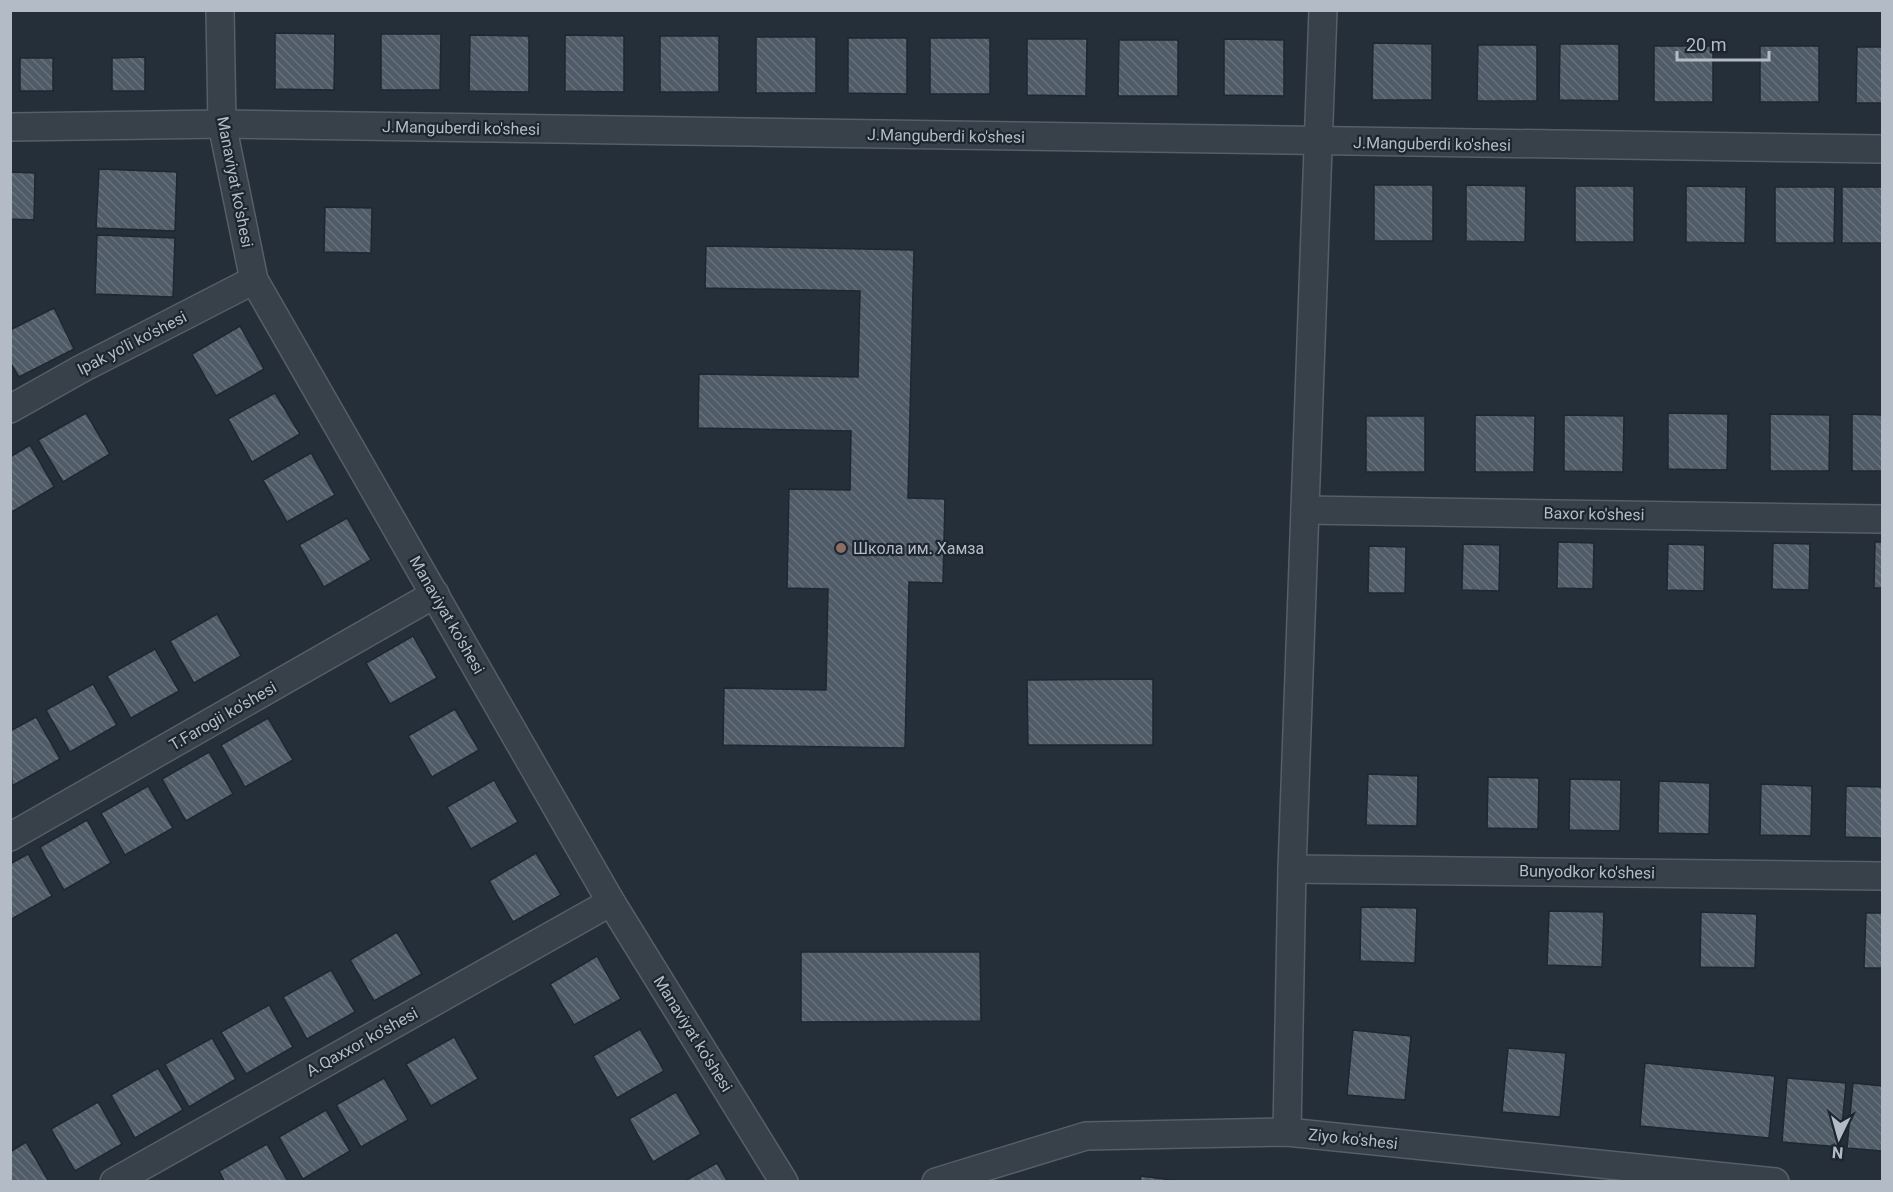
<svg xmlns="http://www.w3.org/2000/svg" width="1893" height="1192" viewBox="0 0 1893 1192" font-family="Roboto,sans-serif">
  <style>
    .building { fill: url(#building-back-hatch); stroke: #1f2731; stroke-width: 1.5 }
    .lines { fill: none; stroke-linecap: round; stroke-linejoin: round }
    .minor-casing { stroke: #565e68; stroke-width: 30 }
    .minor { stroke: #38404a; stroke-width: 27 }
    .education-dot { fill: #8d6e63; stroke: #1d252f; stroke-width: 2 }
    .labels { text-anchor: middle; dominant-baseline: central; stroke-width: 4.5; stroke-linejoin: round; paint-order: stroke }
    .street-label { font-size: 16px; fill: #b3bbc6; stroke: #1d252f }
    .poi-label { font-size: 16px; fill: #b3bbc6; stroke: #1d252f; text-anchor: start }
  </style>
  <defs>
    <pattern id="building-back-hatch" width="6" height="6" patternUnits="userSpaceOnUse" patternTransform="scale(1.5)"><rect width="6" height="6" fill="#505b68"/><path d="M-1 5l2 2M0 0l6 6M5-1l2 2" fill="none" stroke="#67717c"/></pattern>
  </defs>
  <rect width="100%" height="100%" fill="#242f39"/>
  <g class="building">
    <path d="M275 33 335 34 334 90 275 89Z"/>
    <path d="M381 34H441L440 90H381Z"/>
    <path d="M470 35 529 36V92L469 91Z"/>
    <path d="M565 35 624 36V92L565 91Z"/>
    <rect x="660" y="36" width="59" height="56"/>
    <rect x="756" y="37" width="60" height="56"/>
    <path d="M848 38H907V94L848 93Z"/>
    <rect x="930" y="38" width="60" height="56"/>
    <path d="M1027 39H1087L1086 96 1027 95Z"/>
    <path d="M1224 39 1284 40V96L1224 95Z"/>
    <path d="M1119 40H1178V96H1118Z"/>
    <path d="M1373 43 1432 44V100H1372Z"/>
    <path d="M1560 44H1619V101L1559 100Z"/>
    <path d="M1478 45H1537V101H1477Z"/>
    <rect x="1654" y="46" width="59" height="56"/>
    <rect x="1760" y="46" width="59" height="56"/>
    <path d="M1857 47H1882V103H1856Z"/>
    <path d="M145 57V91H112V58Z"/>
    <rect x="20" y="58" width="33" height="33"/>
    <path d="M99 169 177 172 175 231 96 228Z"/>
    <path d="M10 172 35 173 34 220 10 219Z"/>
    <rect x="1374" y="185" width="59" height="56"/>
    <path d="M1466 185 1526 186 1525 242 1466 241Z"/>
    <rect x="1575" y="186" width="59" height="56"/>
    <path d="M1686 186 1746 187 1745 243 1686 242Z"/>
    <path d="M1775 187H1835L1834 243H1775Z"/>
    <rect x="1842" y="187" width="40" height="56"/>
    <path d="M325 207 372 208 371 253 324 252Z"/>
    <path d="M97 235 175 238 173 297 95 294Z"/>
    <path d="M706 246 914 250 908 498 945 499 943 583 909 582 905 748 723 745 724 688 826 690 828 589 787 588 789 489 850 490 851 431 698 428 699 374 858 377 860 291 705 288Z"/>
    <path d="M54 308 74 349 19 377 10 362V330Z"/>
    <path d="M240 326 264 369 216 396 192 354Z"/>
    <path d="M275 393 300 434 252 462 228 419Z"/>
    <path d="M86 413 110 454 63 482 38 440Z"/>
    <path d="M1668 413 1728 414 1727 470 1668 469Z"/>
    <path d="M1770 414 1830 415 1829 471H1770Z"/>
    <path d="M1852 414 1882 415V471H1852Z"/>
    <path d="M1475 415 1535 416 1534 472H1475Z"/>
    <path d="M1564 415 1624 416 1623 472 1564 471Z"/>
    <rect x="1366" y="416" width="59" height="56"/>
    <path d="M30 445 54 487 10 513V457Z"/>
    <path d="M311 453 335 495 287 522 263 480Z"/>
    <path d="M347 518 371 560 324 587 299 545Z"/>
    <path d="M1558 542 1594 543 1593 589 1557 588Z"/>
    <path d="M1875 542H1882V588H1874Z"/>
    <path d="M1773 543 1810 544 1809 590 1772 589Z"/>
    <path d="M1463 544 1500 545 1499 591 1462 590Z"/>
    <path d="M1668 544 1705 545 1704 591 1667 590Z"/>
    <path d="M1369 546 1406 547 1405 593H1368Z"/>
    <path d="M217 614 241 656 194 683 170 641Z"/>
    <path d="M413 636 437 678 390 704 366 663Z"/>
    <path d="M155 649 179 691 131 718 107 676Z"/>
    <path d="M1153 679V745H1028L1027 680Z"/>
    <path d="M93 684 117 725 70 752 46 710Z"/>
    <path d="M455 709 479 750 432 777 408 736Z"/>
    <path d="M36 717 60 759 12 786 10 731Z"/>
    <path d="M268 718 293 760 245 787 221 745Z"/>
    <path d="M209 752 233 794 186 821 162 779Z"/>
    <path d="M1368 774 1418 776 1417 826 1366 825Z"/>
    <path d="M1488 777 1539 778 1538 829 1487 828Z"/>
    <path d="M1570 779 1621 780 1620 831 1569 830Z"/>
    <path d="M494 780 518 822 471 849 447 807Z"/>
    <path d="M1659 781 1710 783 1709 834 1658 833Z"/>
    <path d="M1761 784 1812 786 1811 836 1760 835Z"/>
    <path d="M148 786 173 828 125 855 101 813Z"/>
    <path d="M1846 786 1882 787V838L1845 837Z"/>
    <path d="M87 820 111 863 64 890 40 847Z"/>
    <path d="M536 853 561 895 513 922 489 881Z"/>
    <path d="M28 854 52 896 10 920V864Z"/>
    <path d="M1361 907 1417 908 1415 963 1360 961Z"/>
    <path d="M1549 911 1604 912 1602 967 1547 965Z"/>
    <path d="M1701 912 1757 914 1755 968 1700 967Z"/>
    <path d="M1866 913H1882V968H1864Z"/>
    <path d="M397 932 422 974 374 1001 350 960Z"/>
    <path d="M801 952H980L981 1021 801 1022Z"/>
    <path d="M597 956 621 999 574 1025 550 984Z"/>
    <path d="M331 970 355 1012 307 1039 283 997Z"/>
    <path d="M269 1005 293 1047 246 1074 221 1032Z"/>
    <path d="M640 1029 664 1071 617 1098 593 1056Z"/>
    <path d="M1353 1030 1411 1036 1405 1100 1347 1095Z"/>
    <path d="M454 1037 478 1079 431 1106 406 1064Z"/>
    <path d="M212 1038 236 1079 189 1107 165 1064Z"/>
    <path d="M1508 1048 1566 1053 1560 1117 1502 1112Z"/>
    <path d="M1645 1063 1775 1076 1769 1138 1640 1126Z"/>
    <path d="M158 1068 183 1110 135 1138 111 1095Z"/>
    <path d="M384 1078 408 1120 361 1147 336 1105Z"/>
    <path d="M1787 1078 1846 1083 1840 1147 1782 1142Z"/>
    <path d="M1853 1083 1882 1086V1151L1847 1148Z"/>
    <path d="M676 1092 701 1134 653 1162 629 1119Z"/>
    <path d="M98 1102 122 1144 75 1171 51 1129Z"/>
    <path d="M326 1110 350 1151 303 1179 279 1137Z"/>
    <path d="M26 1142 49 1182H10V1152Z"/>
    <path d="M267 1144 288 1182H225L219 1171Z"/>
    <path d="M717 1163 728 1182H683Z"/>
    <path d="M1141 1176 1186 1182H1140Z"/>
  </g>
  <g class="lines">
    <g class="minor-casing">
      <g id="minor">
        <path d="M220 10 222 124 254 280 611 902 784 1182"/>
        <path d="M10 127 222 124 1882 149"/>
        <path d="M10 409 81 369 254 280"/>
        <path d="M1305 510 1882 519"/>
        <path d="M10 837 435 594"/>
        <path d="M1292 869 1882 876"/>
        <path d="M1287 1132 1292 869 1323 10"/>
        <path d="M114 1182 611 902"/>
        <path d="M936 1182 1086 1136 1287 1132 1775 1182"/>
      </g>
    </g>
    <use href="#minor" class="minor"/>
  </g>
  <circle class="education-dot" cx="841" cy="548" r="6"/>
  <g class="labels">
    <g class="street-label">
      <text transform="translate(461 128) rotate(1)">J.Manguberdi ko'shesi</text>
      <text transform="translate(946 136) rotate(1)">J.Manguberdi ko'shesi</text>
      <text transform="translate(1432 144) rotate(1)">J.Manguberdi ko'shesi</text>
      <text transform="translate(235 182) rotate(79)">Manaviyat ko'shesi</text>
      <text transform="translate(132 343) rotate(-27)">Ipak yo'li ko'shesi</text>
      <text transform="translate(1594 514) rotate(1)">Baxor ko'shesi</text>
      <text transform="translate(447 615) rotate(60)">Manaviyat ko'shesi</text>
      <text transform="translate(223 716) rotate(-30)">T.Farogii ko'shesi</text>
      <text transform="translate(1587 872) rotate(1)">Bunyodkor ko'shesi</text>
      <text transform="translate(693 1034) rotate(58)">Manaviyat ko'shesi</text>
      <text transform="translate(362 1042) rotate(-29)">A.Qaxxor ko'shesi</text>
      <text transform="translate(1353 1139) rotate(6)">Ziyo ko'shesi</text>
    </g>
    <g class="poi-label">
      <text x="853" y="548">Школа им. Хамза</text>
    </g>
  </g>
  <rect width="1893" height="1192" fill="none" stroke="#b3bbc6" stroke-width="24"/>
  <g transform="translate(1839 1138) rotate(185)" stroke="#1d252f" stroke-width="4.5" paint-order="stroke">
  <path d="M0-4.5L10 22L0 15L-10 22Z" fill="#b3bbc6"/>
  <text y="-9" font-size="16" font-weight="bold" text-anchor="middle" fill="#b3bbc6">N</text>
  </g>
  <path d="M1677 51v9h92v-9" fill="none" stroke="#b3bbc6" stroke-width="3"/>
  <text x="1686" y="51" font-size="18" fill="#b3bbc6" stroke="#1d252f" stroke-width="4.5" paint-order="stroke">20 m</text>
</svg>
